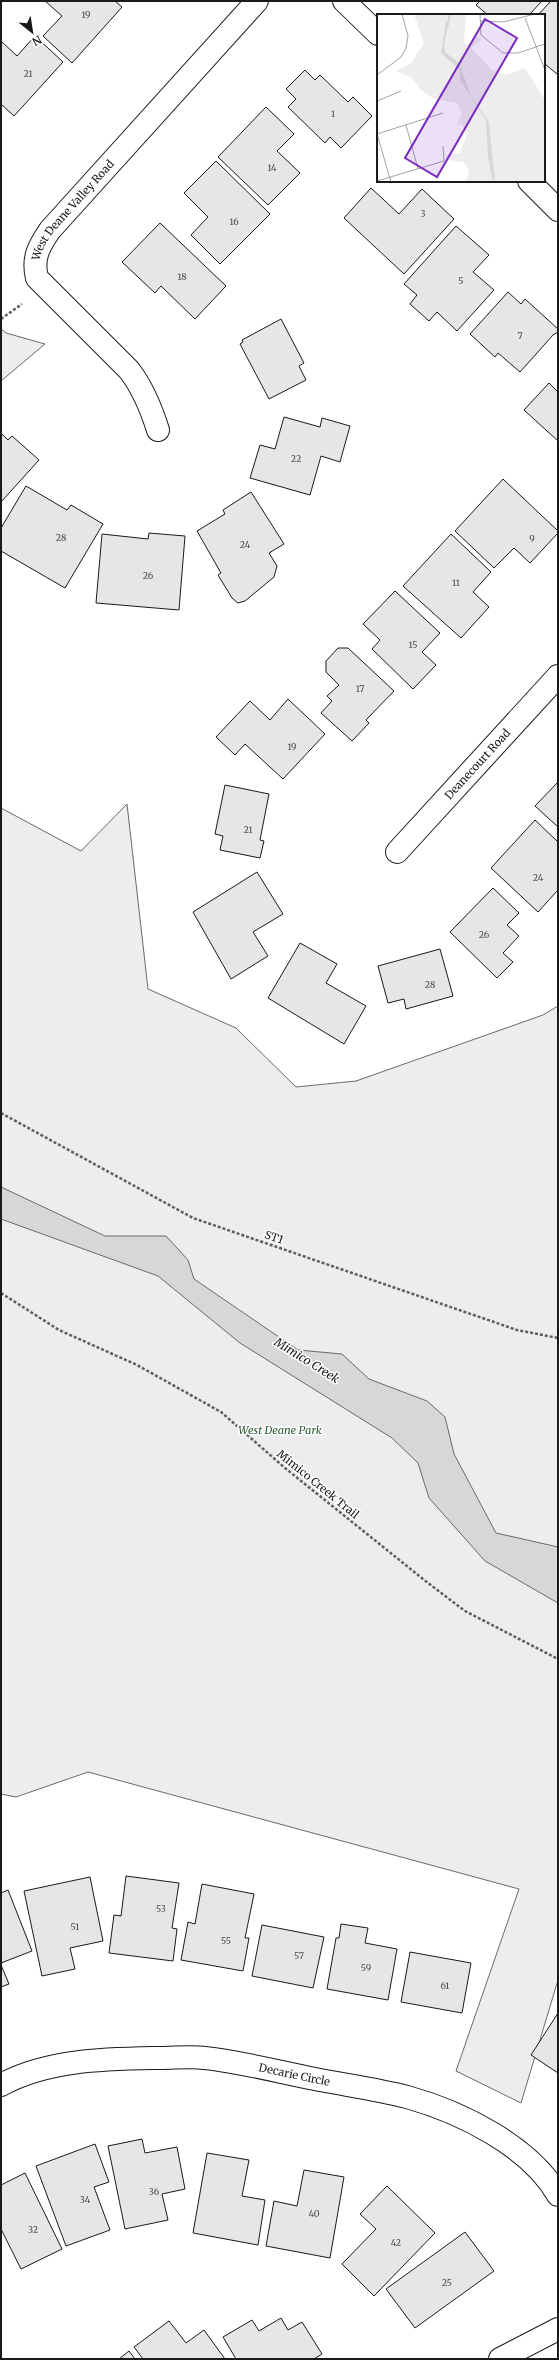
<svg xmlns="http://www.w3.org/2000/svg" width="559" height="2360" viewBox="0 0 559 2360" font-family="Merriweather,serif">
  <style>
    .built { fill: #ededed; stroke: #6a6a6a }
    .water { fill: #d7d7d7; stroke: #6a6a6a }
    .building { fill: #e6e6e6; stroke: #1a1a1a }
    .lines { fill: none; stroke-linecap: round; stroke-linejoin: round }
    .street-casing { stroke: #1a1a1a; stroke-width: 24 }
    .path { stroke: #5f5f5f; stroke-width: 2.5; stroke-dasharray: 3 2; stroke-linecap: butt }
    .street { stroke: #fff; stroke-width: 22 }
    .labels { text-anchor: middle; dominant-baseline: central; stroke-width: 3; stroke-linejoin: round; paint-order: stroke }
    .number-label { font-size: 9px; fill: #4d4d4d }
    .street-label { font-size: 11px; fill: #1a1a1a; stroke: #fff }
    .park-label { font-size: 11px; font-style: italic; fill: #2b5a34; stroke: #fff }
    .water-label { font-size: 12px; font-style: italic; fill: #1a1a1a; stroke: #fff }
    .inset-river { fill: none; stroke: #d7d7d7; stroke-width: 2 }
    .inset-road { fill: none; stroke: #a3a3a3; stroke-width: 1 }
    .view { fill: #7b2cbf; fill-opacity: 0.15; stroke: #7b2cbf; stroke-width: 2 }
    .inset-edge { fill: none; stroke: #1a1a1a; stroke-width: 2 }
  </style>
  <rect width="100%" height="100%" fill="#fff"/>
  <g class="built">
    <path d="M1 329 6 333 45 344 1 381Z"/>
    <path d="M127 804 148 989 236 1028 296 1087 356 1081 543 1015 558 1006V1980L521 2103 456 2071 519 1889 88 1772 16 1797 1 1794V808L81 851Z"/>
  </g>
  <path class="water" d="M1 1187 105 1236H166L188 1260 194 1279 298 1350 342 1354 369 1379 427 1401 445 1417 454 1454 496 1533 558 1547V1603L485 1561 429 1498 418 1463 392 1438 240 1343 158 1276 1 1219Z"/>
  <g class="building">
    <path d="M45 1H115L122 7 72 63 43 36 62 16Z"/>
    <path d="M480 1H542L529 15H488L476 5Z"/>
    <path d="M551 1H558V75L544 63V15H538Z"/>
    <path d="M35 36 63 62 14 116 1 104V41L17 56Z"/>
    <path d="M305 70 315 80 320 75 348 102 353 97 372 116 341 148 330 137 325 143 288 107 296 99 286 89Z"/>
    <path d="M266 107 294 134 277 151 300 173 268 205 218 157Z"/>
    <path d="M216 161 270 214 220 264 191 235 208 217 184 193Z"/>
    <path d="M371 188 399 214 422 189 454 219 404 274 344 218Z"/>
    <path d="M160 223 226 286 195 319 161 286 155 293 122 262Z"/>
    <path d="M456 226 489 255 473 272 494 290 457 331 437 312 429 321 410 304 417 295 404 284Z"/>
    <path d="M508 292 521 304 525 299 558 329V332L553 335 520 372 498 353 495 357 470 334Z"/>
    <path d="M281 319 304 363 299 366 306 380 269 399 240 344 243 342 242 340Z"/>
    <path d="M549 383 558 392V441L524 410Z"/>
    <path d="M284 417 320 427 322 418 350 426 340 462 321 456 310 495 250 478 260 445 275 449Z"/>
    <path d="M1 433 8 440 12 436 39 460 1 502Z"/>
    <path d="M503 479 558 531V533L530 563 514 548 494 568 455 531Z"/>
    <path d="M26 486 67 510 71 505 103 524 65 588 1 551V528Z"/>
    <path d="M251 492 284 544 269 553 277 566 274 577 245 601 238 603 232 598 218 575 221 573 197 531 225 514 223 510Z"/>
    <path d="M149 533 185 536 179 610 96 603 102 534 148 539Z"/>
    <path d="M451 534 491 572 473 592 489 607 461 638 403 586Z"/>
    <path d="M395 591 440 633 422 652 436 665 413 689 372 649 380 640 363 624Z"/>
    <path d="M338 648H348L394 691 366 720 369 723 352 741 321 713 332 701 327 696 339 685 326 672V661Z"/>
    <path d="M288 699 325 734 283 779 245 744 235 755 216 737 250 701 270 720Z"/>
    <path d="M558 782V827L535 806Z"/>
    <path d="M225 785 269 794 260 840 264 841 260 858 220 850 223 836 215 834Z"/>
    <path d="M535 820 558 842V890L538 912 491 868Z"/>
    <path d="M257 872 283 914 253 932 268 956 231 979 193 912Z"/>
    <path d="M493 888 519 913 507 925 519 936 503 953 513 962 497 978 450 932Z"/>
    <path d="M300 943 337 964 326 983 366 1006 344 1044 268 998Z"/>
    <path d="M440 949 453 996 406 1009 404 999 388 1003 378 966Z"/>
    <path d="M126 1876 179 1883 172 1928 177 1929 173 1961 109 1953 114 1915 121 1916Z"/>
    <path d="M90 1877 103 1941 70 1948 75 1969 42 1976 24 1891Z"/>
    <path d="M202 1884 254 1894 245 1938H249L243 1971 181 1960 188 1922 195 1924Z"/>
    <path d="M8 1890 32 1951 1 1963V1893Z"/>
    <path d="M341 1924 368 1928 365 1943 397 1949 388 2000 327 1989 336 1938H339Z"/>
    <path d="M262 1925 324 1937 313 1988 252 1976Z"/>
    <path d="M410 1952 471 1963 462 2013 401 2002Z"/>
    <path d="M1 1965 9 1984 1 1987Z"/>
    <path d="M558 2013V2073L531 2055Z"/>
    <path d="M142 2139 145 2153 177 2147 185 2189 162 2194 168 2220 125 2229 108 2146Z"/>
    <path d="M95 2144 109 2182 94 2187 110 2230 66 2246 36 2166Z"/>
    <path d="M207 2153 249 2160 242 2196 265 2200 258 2245 193 2233Z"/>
    <path d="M304 2170 344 2177 330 2258 266 2246 274 2201 297 2206Z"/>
    <path d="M25 2173 62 2249 21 2269 1 2229V2185Z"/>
    <path d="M387 2186 435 2233 374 2296 342 2264 376 2229 360 2214Z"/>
    <path d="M465 2232 494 2271 415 2328 386 2289Z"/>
    <path d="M281 2318 288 2330 302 2322 322 2354 314 2359H236L223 2337 252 2320 259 2331Z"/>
    <path d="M169 2321 186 2343 204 2330 225 2359H143L134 2347Z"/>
    <path d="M129 2351 135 2359H119Z"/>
  </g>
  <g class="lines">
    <g class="street-casing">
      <g id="street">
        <path d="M344 1 378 34"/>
        <path d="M529 181 558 210"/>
        <path id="s1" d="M158 430C151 408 143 388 129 370L37 278C32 258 39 246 50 230L257 1"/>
        <path id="s2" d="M397 852 558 676"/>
        <path id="s3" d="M1 2085C48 2059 107 2059 160 2058 175 2058 191 2056 205 2058 242 2062 279 2072 315 2079 345 2085 377 2089 407 2097 461 2112 530 2146 558 2195"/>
        <path d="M500 2359 558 2329"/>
      </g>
    </g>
    <g class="path">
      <path d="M1 319 22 304"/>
      <path d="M1 1113 193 1218 517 1330 558 1338"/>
      <path d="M1 1293 59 1330 137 1365 221 1412 285 1468 428 1583 465 1611 558 1659"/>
    </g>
    <use href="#street" class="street"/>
  </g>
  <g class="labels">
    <g class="number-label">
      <text x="86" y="14">19</text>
      <text x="28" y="73">21</text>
      <text x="333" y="113">1</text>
      <text x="272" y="167">14</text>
      <text x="423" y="213">3</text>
      <text x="234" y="221">16</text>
      <text x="182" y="276">18</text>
      <text x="461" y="280">5</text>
      <text x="520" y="335">7</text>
      <text x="296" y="458">22</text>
      <text x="61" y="537">28</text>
      <text x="532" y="538">9</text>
      <text x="245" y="544">24</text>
      <text x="148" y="575">26</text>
      <text x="456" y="582">11</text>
      <text x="413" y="644">15</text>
      <text x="360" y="688">17</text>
      <text x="292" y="746">19</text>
      <text x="248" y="829">21</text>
      <text x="538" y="877">24</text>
      <text x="484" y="934">26</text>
      <text x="430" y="984">28</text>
      <text x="161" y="1908">53</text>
      <text x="75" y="1926">51</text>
      <text x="226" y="1940">55</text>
      <text x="299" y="1955">57</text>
      <text x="366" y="1967">59</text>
      <text x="445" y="1985">61</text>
      <text x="154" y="2191">36</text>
      <text x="85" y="2199">34</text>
      <text x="314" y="2213">40</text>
      <text x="33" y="2229">32</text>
      <text x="396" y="2242">42</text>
      <text x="447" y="2282">25</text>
    </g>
    <g class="street-label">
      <text stroke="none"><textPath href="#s1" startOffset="278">West Deane Valley Road</textPath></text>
      <text stroke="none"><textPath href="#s2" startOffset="119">Deanecourt Road</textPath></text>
      <text transform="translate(274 1237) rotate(19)">ST1</text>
      <text transform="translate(318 1484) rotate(39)">Mimico Creek Trail</text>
      <text stroke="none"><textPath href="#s3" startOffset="299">Decarie Circle</textPath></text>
    </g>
    <g class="park-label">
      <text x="280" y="1430">West Deane Park</text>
    </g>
    <g class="water-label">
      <text transform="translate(307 1360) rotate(32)">Mimico Creek</text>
    </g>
  </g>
  <g transform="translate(377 14)">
    <rect width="168" height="168" fill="#fff"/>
    <path d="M37 0H89L87 29 91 31 101 22 104 26 94 34 115 56 129 61 148 54 168 86V168H89L92 156 87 148 72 146 69 141 83 139 90 120 85 110 80 111 85 100 80 89 57 85 44 76 34 63 19 57 34 49 47 29Z" fill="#ededed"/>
    <path d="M69 8H72L67 30 68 38 82 49 94 82 112 108 118 168 115 163 111 143 109 106 83 66V56L64 39Z" fill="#d7d7d7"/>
    <path class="inset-river" d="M70 14 73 0"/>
    <path class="inset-road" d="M103 0 104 21 126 39H141L168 30M148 4 168 56M103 7 126 8 158 0M0 61 24 43 29 34 31 22 25 0M0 87 24 77M29 111 41 155M0 120 66 99M0 120 14 168M0 167 67 147 66 132"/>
    <path class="view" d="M108 5 140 24 60 163 28 144Z"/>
    <rect width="168" height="168" class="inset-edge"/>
  </g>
  <rect width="559" height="2360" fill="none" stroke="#1a1a1a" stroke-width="4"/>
  <g transform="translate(32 32) rotate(150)" stroke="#ffffff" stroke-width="3" paint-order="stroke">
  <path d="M0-3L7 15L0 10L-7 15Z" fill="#1a1a1a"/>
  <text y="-6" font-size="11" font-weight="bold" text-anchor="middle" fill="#1a1a1a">N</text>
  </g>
</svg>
